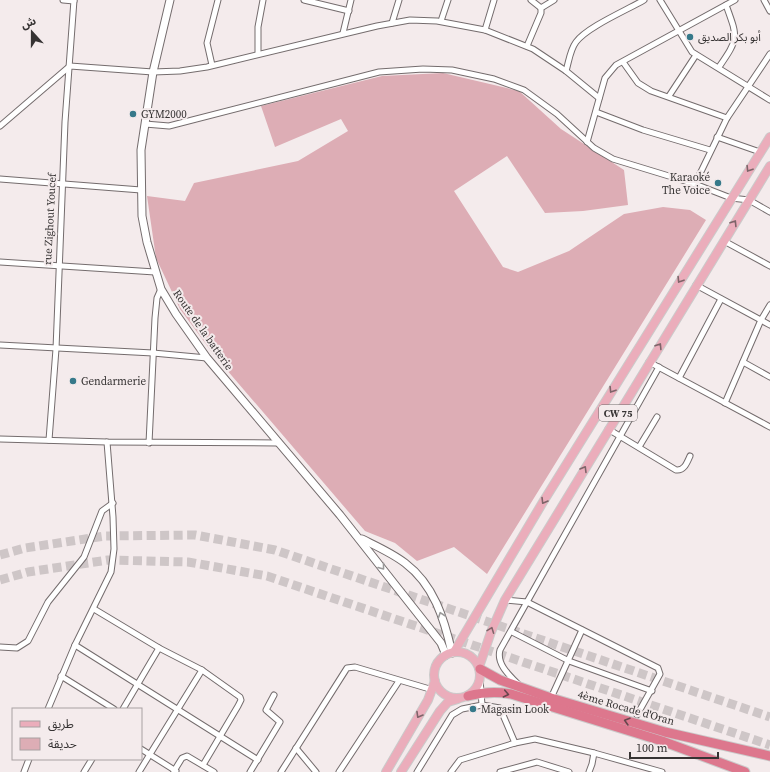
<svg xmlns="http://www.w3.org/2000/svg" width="770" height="772" viewBox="0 0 770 772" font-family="'Source Serif 4','Noto Sans Arabic',serif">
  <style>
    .green { fill: #ddadb5 }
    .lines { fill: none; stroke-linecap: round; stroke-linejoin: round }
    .highway-tunnel { stroke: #cec6c7; stroke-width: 9; stroke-dasharray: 9 4.5; stroke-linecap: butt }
    .street-casing { stroke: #746c6d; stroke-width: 7 }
    .secondary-casing { stroke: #746c6d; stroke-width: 9 }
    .primary-casing { stroke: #cbcaca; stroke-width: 10 }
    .highway-casing { stroke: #cbcaca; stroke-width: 11 }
    .street { stroke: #fff; stroke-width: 5 }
    .secondary { stroke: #fff; stroke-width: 7 }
    .primary { stroke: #ebadbb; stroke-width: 8 }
    .highway { stroke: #dd778d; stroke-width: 9 }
    .oneway { stroke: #7e6469 }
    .oneway2 { stroke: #9a9999 }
    .oneway3 { stroke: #68474e }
    .poi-dot { fill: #36798a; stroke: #f4ebec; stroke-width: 1.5 }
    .labels { text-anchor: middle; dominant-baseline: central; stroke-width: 4; stroke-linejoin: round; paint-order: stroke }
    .shield { fill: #f4ebec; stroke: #6f6a6a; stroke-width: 1 }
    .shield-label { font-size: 10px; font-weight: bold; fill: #363333 }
    .poi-label { font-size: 11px; fill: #363333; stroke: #f4ebec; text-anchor: start }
    .street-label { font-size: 11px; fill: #363333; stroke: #f4ebec }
  </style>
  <rect width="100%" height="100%" fill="#f4ebec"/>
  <path class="green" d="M443 73 519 91 561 129 624 170 628 205 583 211 545 213 507 156 454 191 503 267 518 272 569 251 624 214 663 207 690 210 706 220 487 574 454 547 417 561 395 543 365 531 214 355 180 309 156 258 147 196 185 201 194 183 298 161 348 131 341 119 275 147 261 106 382 76Z"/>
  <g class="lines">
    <g class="highway-tunnel">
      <path d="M0 555 25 548 105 536 195 535 275 550 770 717"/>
      <path d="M0 580 28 572 108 560 188 562 267 576 770 745"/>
    </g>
    <g class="street-casing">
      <g id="street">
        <path d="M63 0 74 1"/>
        <path d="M304 0 349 11"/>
        <path d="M531 0 541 8"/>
        <path d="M660 0 692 52 770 100"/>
        <path d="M764 0 770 11"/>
        <path d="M441 21 448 0"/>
        <path d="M392 23 399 0"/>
        <path d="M485 30 494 0"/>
        <path d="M343 33 351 0"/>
        <path d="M527 46 541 13V8L554 0"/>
        <path d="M258 53V27L263 0"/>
        <path d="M623 62 638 83 651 91 727 118"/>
        <path d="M212 65 207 43 218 0"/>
        <path d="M719 67C739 38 738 38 726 5"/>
        <path d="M566 71C569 61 570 50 576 42 587 27 627 10 644 0"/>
        <path d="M669 96 696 55"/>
        <path d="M596 112 643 130 710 150"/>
        <path d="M145 124 169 126 379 72 423 69 452 70 494 79 524 90 557 114 594 148 613 159 695 184 731 198 749 200 770 212"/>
        <path d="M0 126 70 66 153 72 180 71 207 67 377 26 410 20 437 21 485 30 533 49 566 71 599 98"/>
        <path d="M717 137 760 152"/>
        <path d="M587 142 605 78 616 65 735 0"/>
        <path d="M0 179 141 190"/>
        <path d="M695 184 727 118 770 54"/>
        <path d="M724 241 770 266"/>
        <path d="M0 262 155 272"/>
        <path d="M696 285 770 325"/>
        <path d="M0 345 153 353 207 358"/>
        <path d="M649 362 770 427"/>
        <path d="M743 362 770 377"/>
        <path d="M679 378 721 299"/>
        <path d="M725 403 761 320 770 305"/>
        <path d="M608 429 676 470C684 471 687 463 690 456"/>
        <path d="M0 439 107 442 278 443"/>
        <path d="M49 440 56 349 65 122 74 0"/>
        <path d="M149 443 155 318 157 298 161 289"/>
        <path d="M639 447 657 417"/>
        <path d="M505 600 527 602 658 668 660 674 637 715"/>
        <path d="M94 609 159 648 202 670 240 697 241 700 238 706 203 765"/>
        <path d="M512 632 569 661 652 691"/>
        <path d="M75 645 258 760"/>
        <path d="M0 647 17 648 28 641 48 602 84 557 102 511 113 503"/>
        <path d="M61 676 114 709"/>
        <path d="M519 685C510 676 496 664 500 650L659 367"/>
        <path d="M551 698 582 630"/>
        <path d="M482 705 500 708 515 743"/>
        <path d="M48 709 75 645 111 572 114 549 113 517 107 442"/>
        <path d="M123 709 159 648"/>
        <path d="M296 748 316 772"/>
        <path d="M141 749 176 771"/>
        <path d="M174 771 182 758 187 756 214 772"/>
        <path d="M24 772 29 759"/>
        <path d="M84 772 92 759"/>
        <path d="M139 772 202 670"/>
        <path d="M250 772 280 722 266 710 274 695"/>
        <path d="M281 772 347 668 355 667 433 690"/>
        <path d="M339 772 399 681"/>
        <path d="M417 772 452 715 462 709 482 705 480 679"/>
        <path d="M451 772 460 760 515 743 535 739 594 753 662 772"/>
        <path d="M500 772 537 762 569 772"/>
        <path d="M589 772 592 764 594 753"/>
      </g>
    </g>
    <g class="secondary-casing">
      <g id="secondary">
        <path d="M170 0 153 72 141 150 142 216 147 242 161 289 176 314 207 358 340 515 441 643 446 655"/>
        <path d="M362 539C376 546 392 553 405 563 434 585 444 618 452 653"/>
      </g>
    </g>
    <g class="primary-casing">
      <g id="primary">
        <path d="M454 652 543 502 770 137"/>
        <circle cx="457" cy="675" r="23"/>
        <path d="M479 667 491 632 505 600 770 166"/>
        <path d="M386 772 428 700 435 681"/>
        <path d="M401 772 440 711 448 702 458 699"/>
      </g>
    </g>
    <g class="highway-casing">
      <g id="highway">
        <path d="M480 669 500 680 551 698 665 732 770 756"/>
        <path d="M468 696C483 692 495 691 511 694L662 741 745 772"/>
      </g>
    </g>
    <use href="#street" class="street"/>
    <use href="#secondary" class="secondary"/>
    <use href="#primary" class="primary"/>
    <use href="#highway" class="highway"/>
  </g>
  <defs><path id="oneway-chevron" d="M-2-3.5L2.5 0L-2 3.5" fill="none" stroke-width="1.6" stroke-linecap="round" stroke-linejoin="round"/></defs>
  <g class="oneway">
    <use href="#oneway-chevron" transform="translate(749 169) rotate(122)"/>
    <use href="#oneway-chevron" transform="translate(734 223) rotate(-58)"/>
    <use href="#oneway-chevron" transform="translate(680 280) rotate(122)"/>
    <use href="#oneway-chevron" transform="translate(659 346) rotate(-58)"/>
    <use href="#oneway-chevron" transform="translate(612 390) rotate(122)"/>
    <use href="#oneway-chevron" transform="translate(584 469) rotate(-59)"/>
    <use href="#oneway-chevron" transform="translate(544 501) rotate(121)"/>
    <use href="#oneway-chevron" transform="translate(491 630) rotate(-69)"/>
    <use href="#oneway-chevron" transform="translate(419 715) rotate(120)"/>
  </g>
  <g class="oneway2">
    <use href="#oneway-chevron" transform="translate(382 567) rotate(52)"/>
    <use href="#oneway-chevron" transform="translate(441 615) rotate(-109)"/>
  </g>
  <g class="oneway3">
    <use href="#oneway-chevron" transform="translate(506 694) rotate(12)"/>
    <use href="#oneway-chevron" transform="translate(627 721) rotate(-164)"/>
  </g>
  <g class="poi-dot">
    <circle cx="690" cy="37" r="4"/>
    <circle cx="133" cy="114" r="4"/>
    <circle cx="718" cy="183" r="4"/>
    <circle cx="73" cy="381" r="4"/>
    <circle cx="473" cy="709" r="4"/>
  </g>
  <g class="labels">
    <rect class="shield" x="599" y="405" width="38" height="16" rx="3"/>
    <g class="shield-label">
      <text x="618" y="413">CW 75</text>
    </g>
    <g class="poi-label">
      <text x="698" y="37">أبو بكر الصديق</text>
      <text x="141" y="114">GYM2000</text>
      <text x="710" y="177" text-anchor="end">Karaoké<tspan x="710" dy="13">The Voice</tspan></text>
      <text x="81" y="381">Gendarmerie</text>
      <text x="481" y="709">Magasin Look</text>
    </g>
    <g class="street-label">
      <text transform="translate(50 219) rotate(-87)">rue Zighout Youcef</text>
      <text transform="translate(203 330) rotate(55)">Route de la batterie</text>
      <text transform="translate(626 708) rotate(16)">4ème Rocade d'Oran</text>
    </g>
  </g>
  <rect x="12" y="708" width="130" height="52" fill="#f4ebec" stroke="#a8a1a2"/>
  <rect x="20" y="721" width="20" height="6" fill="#ebadbb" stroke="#a8a1a2"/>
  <text x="48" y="728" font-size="12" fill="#363333">طريق</text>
  <rect x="20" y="738" width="20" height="12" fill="#ddadb5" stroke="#a8a1a2"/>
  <text x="48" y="748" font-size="12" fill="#363333">حديقة</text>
  <g transform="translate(32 32) rotate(339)" stroke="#f4ebec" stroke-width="3" paint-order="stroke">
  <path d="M0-3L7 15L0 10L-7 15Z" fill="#363333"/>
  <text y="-6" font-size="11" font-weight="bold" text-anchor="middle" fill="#363333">ش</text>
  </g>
  <path d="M630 752v6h88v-6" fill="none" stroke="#363333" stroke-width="2"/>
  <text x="636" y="752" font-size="12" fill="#363333" stroke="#f4ebec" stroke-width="3" paint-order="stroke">100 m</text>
</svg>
